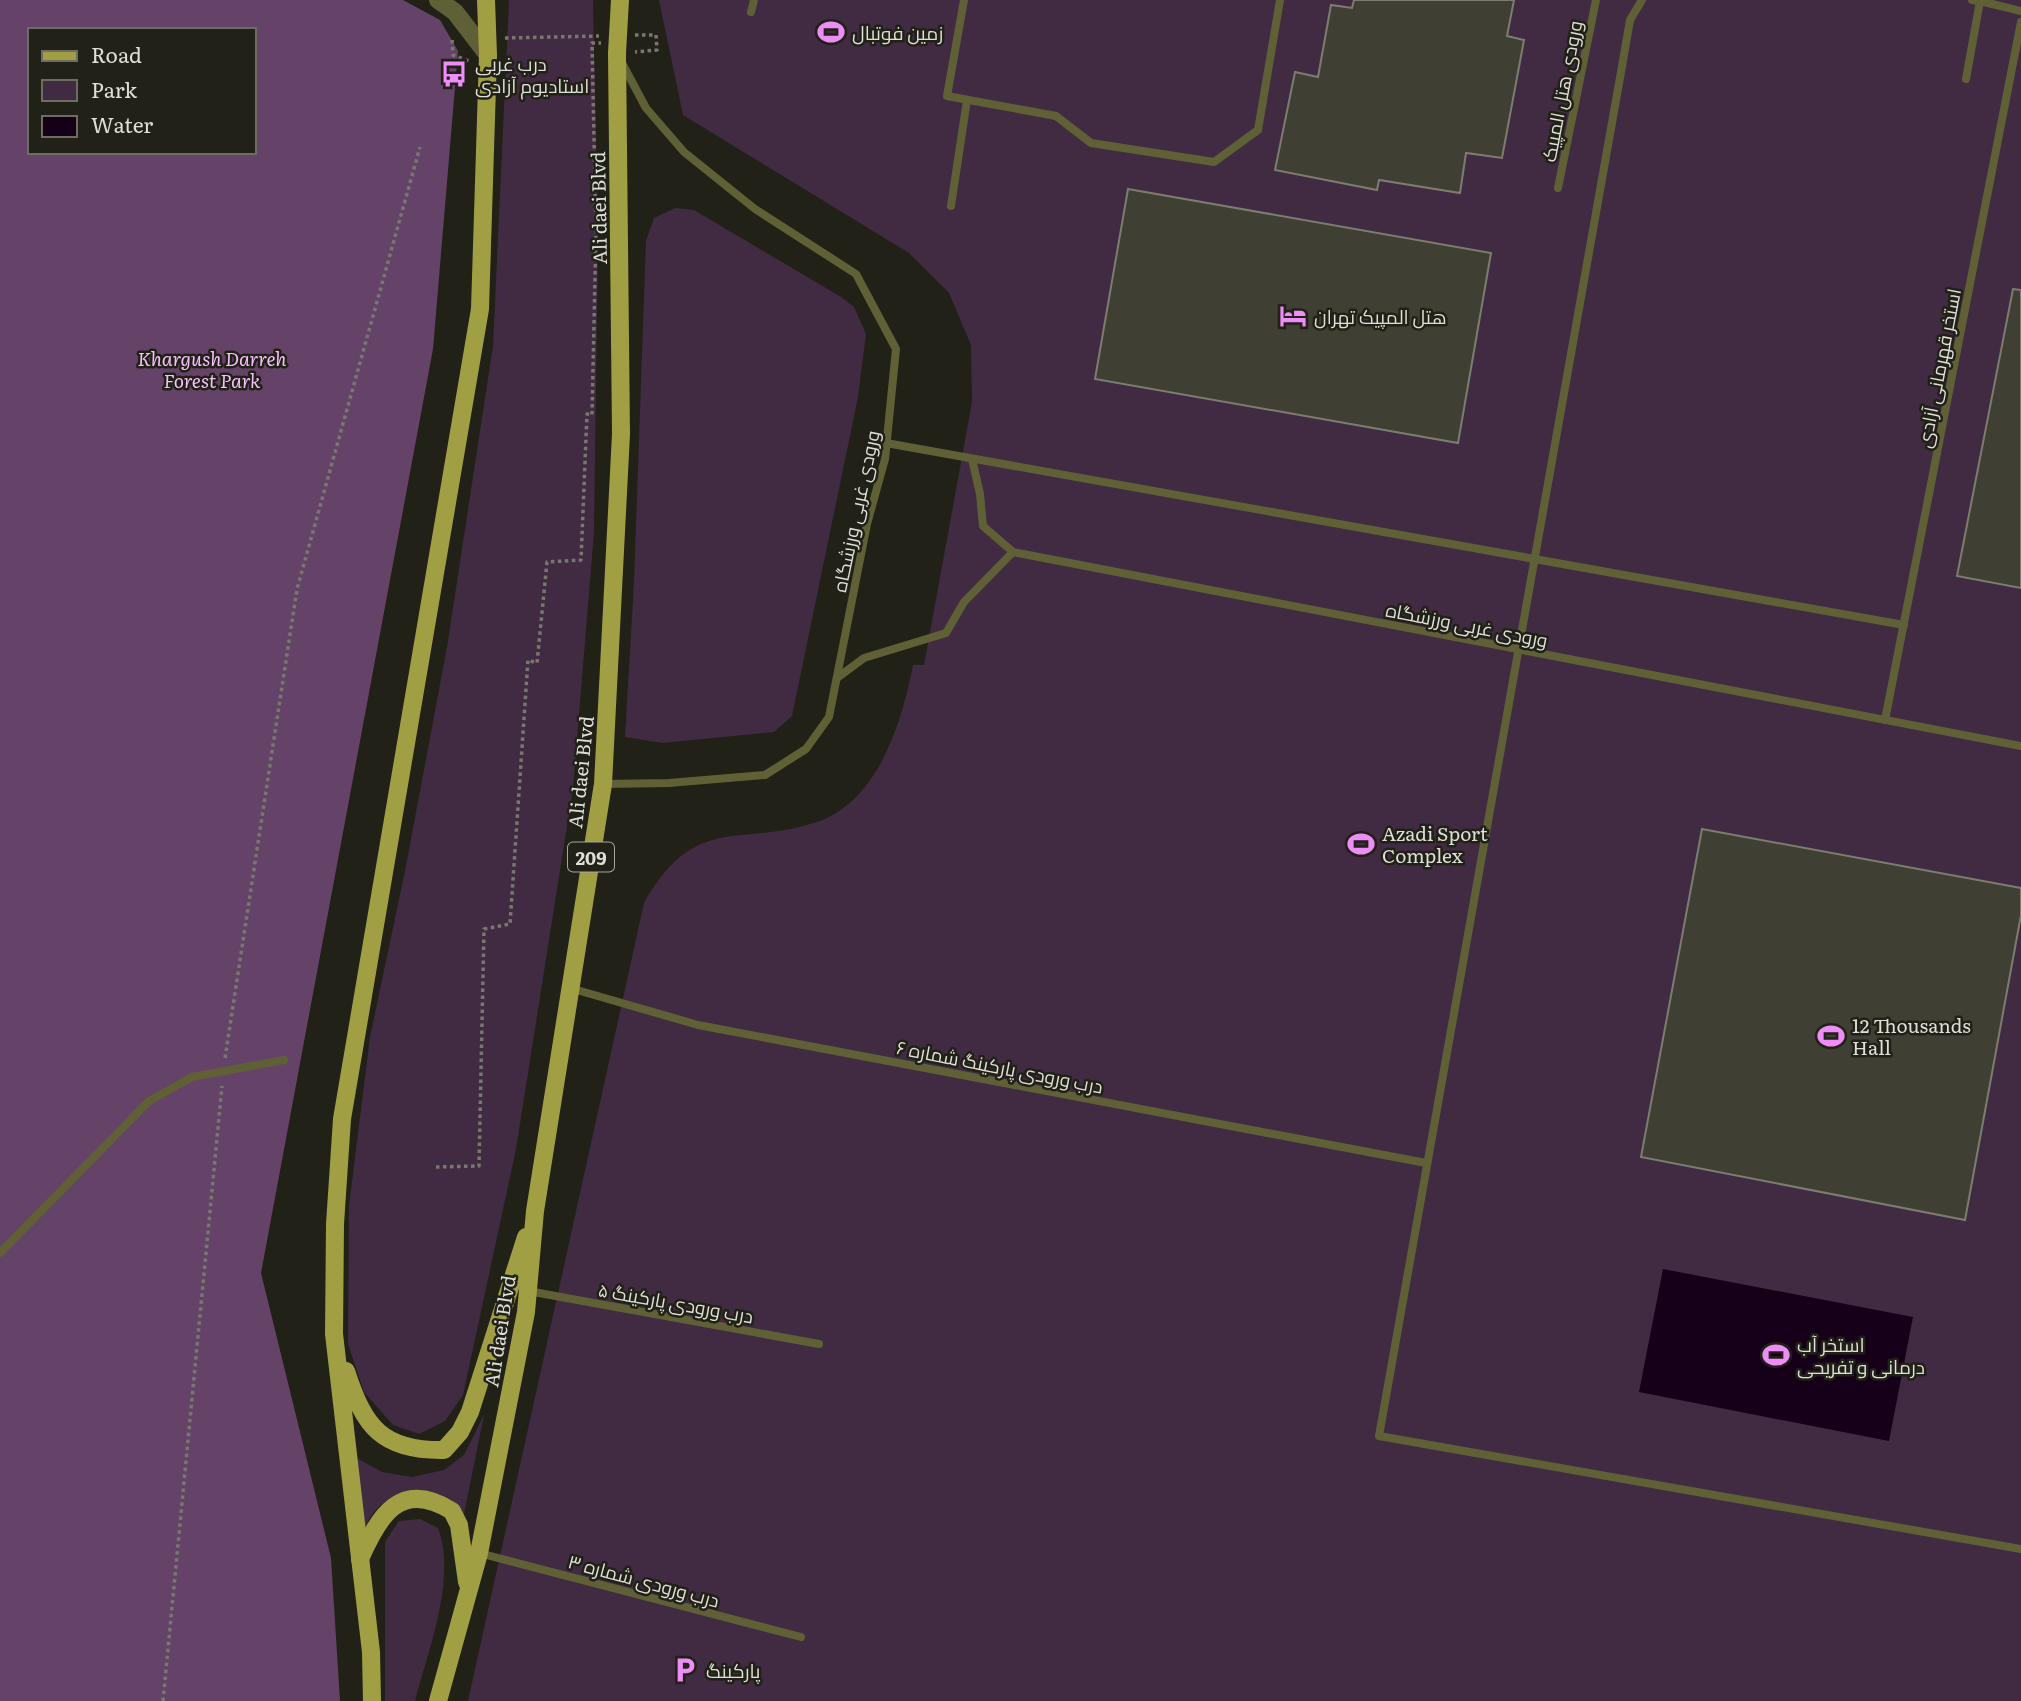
<svg xmlns="http://www.w3.org/2000/svg" width="2021" height="1701" viewBox="0 0 2021 1701" font-family="Literata,Cairo,serif">
  <style>
    .green { fill: #412b43 }
    .forest { fill: #654369; fill-rule: evenodd }
    .water { fill: #160019 }
    .building { fill: #3f3f34; stroke: #7c7c70; stroke-width: 2 }
    .lines { fill: none; stroke-linecap: round; stroke-linejoin: round }
    .path { stroke: #787870; stroke-width: 3.5; stroke-dasharray: 3.5 3.5; stroke-linecap: butt }
    .service { stroke: #606037; stroke-width: 8 }
    .tertiary { stroke: #606037; stroke-width: 18 }
    .primary { stroke: #a19f44; stroke-width: 18 }
    .labels { text-anchor: middle; dominant-baseline: central; stroke-width: 5; stroke-linejoin: round; paint-order: stroke }
    .shield { fill: #212117; stroke: #a5a69e; stroke-width: 2 }
    .shield-label { font-size: 18px; font-weight: bold; fill: #dedfd8 }
    .poi-label { font-size: 19px; fill: #dedfd8; stroke: #212117; text-anchor: start }
    .street-label { font-size: 19px; fill: #dedfd8; stroke: #212117 }
    .park-label { font-size: 19px; font-style: italic; fill: #f8bffe; stroke: #212117 }
  </style>
  <rect width="100%" height="100%" fill="#212117"/>
  <g class="green">
    <path d="M509 0H593L598 236 594 532 573 788 516 1149 463 1395 445 1421 419 1434 393 1425 364 1392 348 1344 349 1206 370 1037 406 866 447 647 493 346Z"/>
    <path d="M659 0H2021V1701H468L644 903C696 812 738 848 817 822 879 801 902 721 913 665H924L972 402 971 345 949 293 909 253 683 115Z"/>
    <path d="M675 208 694 210 841 297 854 307 866 334 858 397 792 716 774 732 663 743 625 737 634 582 646 241 654 218Z"/>
    <path d="M484 1415 464 1514C435 1479 379 1486 364 1531L351 1455 382 1472 412 1477 444 1470 464 1455Z"/>
    <path d="M420 1519 438 1528C457 1579 428 1650 415 1701H385V1542L399 1521Z"/>
  </g>
  <path class="forest" d="M0 0H403L440 20 458 51 433 349 261 1273 331 1558 340 1701H0ZM30 30H254V152H30Z"/>
  <path class="water" d="M1663 1269 1913 1317 1889 1441 1639 1392Z"/>
  <g class="building">
    <path d="M1354 0H1514L1507 36 1524 40 1502 158 1466 153 1460 193 1379 180 1377 190 1275 170 1295 72 1318 77 1331 5 1352 8Z"/>
    <path d="M1128 189 1491 253 1458 443 1095 379Z"/>
    <path d="M2013 289 2021 290V588L1957 576Z"/>
    <path d="M1702 829 2021 888V915L1965 1220 1641 1157Z"/>
  </g>
  <g class="lines">
    <g class="path">
      <path d="M635 35H656L657 50 635 52"/>
      <path d="M505 38 599 36"/>
      <path d="M452 40 453 55 469 61"/>
      <path d="M225 1058 297 589 420 147"/>
      <path d="M436 1167 479 1166 484 929 510 924 528 660 537 663 547 562 581 560 587 414 592 415 596 232 592 43H601"/>
      <path d="M163 1701 222 1086"/>
    </g>
    <g class="service">
      <path d="M964 0 947 96 1056 116 1091 143 1214 162 1258 130 1280 0"/>
      <path d="M1642 0 1630 20 1621 72 1379 1436 2021 1549"/>
      <path d="M1980 1 2021 11"/>
      <path d="M751 12 754 0"/>
      <path d="M1966 79 1980 1 1972 0"/>
      <path d="M1558 188 1596 0"/>
      <path d="M951 206 967 100"/>
      <path d="M886 443 1904 625"/>
      <path d="M972 459 980 494 983 526 1013 552 2021 746"/>
      <path d="M837 678 864 658 946 633 964 602 1013 552"/>
      <path d="M1885 720 2021 22"/>
      <path d="M603 784 669 783 765 775 806 749 829 717 867 524 885 459 896 349 856 274 755 209 684 152 646 108 622 63"/>
      <path d="M570 988 698 1025 1426 1163"/>
      <path d="M0 1253 149 1101 192 1077 284 1060"/>
      <path d="M528 1291 819 1344"/>
      <path d="M479 1553 801 1637"/>
    </g>
    <path class="tertiary" d="M438 0 455 12 488 55"/>
    <g class="primary">
      <path d="M346 1371C364 1427 382 1451 444 1450L460 1432 470 1412 526 1237"/>
      <path d="M360 1559C379 1515 401 1479 452 1511L459 1525 467 1582"/>
      <path d="M372 1701 371 1652 334 1334 335 1224 342 1119 480 309 488 55 486 0"/>
      <path d="M438 1701 479 1553 526 1312 535 1211 603 784 621 434 617 53 620 0"/>
    </g>
  </g>
  <defs>
    <g id="stadium-bare" transform="scale(2.1)"><path d="M0-5a6.5 5 0 1 0 0 10a6.5 5 0 1 0 0-10ZM-3.5-1.8h7v3.6h-7Z" fill="#ee8cf8" stroke="#212117" stroke-width="2.5" paint-order="stroke"/></g>
    <g id="bus-bare" transform="scale(2.1)"><path d="M-5-6H5V4H4V6H2V4H-2V6H-4V4H-5ZM-3.5-4V0h7V-4ZM-3.5 1.2v1.5H-2V1.2ZM2 1.2v1.5H3.5V1.2Z" fill="#ee8cf8" stroke="#212117" stroke-width="2.5" paint-order="stroke"/></g>
    <g id="hotel-bare" transform="scale(2.1)"><path d="M-6-4.5h1.5V1H6V5H4.5V3h-9V5H-6ZM-4 0a1.8 1.8 0 1 1 3.6 0ZM.5 0V-2.5h3Q6-2.5 6 0Z" fill="#ee8cf8" stroke="#212117" stroke-width="2.5" paint-order="stroke"/></g>
    <g id="parking-bare" transform="scale(2.1)"><path d="M-3.5-5.5H1a3.5 3.5 0 0 1 0 7H-1V5.5H-3.5ZM-1-3.4V-.6H.8a1.4 1.4 0 0 0 0-2.8Z" fill="#ee8cf8" stroke="#212117" stroke-width="2.5" paint-order="stroke"/></g>
  </defs>
  <g fill-rule="evenodd">
    <use href="#stadium-bare" x="831" y="32"/>
    <use href="#bus-bare" x="454" y="74"/>
    <use href="#hotel-bare" x="1293" y="316"/>
    <use href="#stadium-bare" x="1361" y="844"/>
    <use href="#stadium-bare" x="1831" y="1036"/>
    <use href="#stadium-bare" x="1776" y="1355"/>
    <use href="#parking-bare" x="685" y="1670"/>
  </g>
  <g class="labels">
    <rect class="shield" x="568" y="842.5" width="46" height="29" rx="5"/>
    <g class="shield-label">
      <text x="591" y="857">209</text>
    </g>
    <g class="poi-label">
      <text x="852" y="32">زمین فوتبال</text>
      <text x="475" y="63">درب غربی<tspan x="475" dy="22">استادیوم آزادی</tspan></text>
      <text x="1314" y="316">هتل المپیک تهران</text>
      <text x="1382" y="833">Azadi Sport<tspan x="1382" dy="22">Complex</tspan></text>
      <text x="1852" y="1025">12 Thousands<tspan x="1852" dy="22">Hall</tspan></text>
      <text x="1797" y="1344">استخر آب<tspan x="1797" dy="22">درمانی و تفریحی</tspan></text>
      <text x="706" y="1670">پارکینگ</text>
    </g>
    <g class="street-label">
      <text transform="translate(1561 91) rotate(-79)">ورودی هتل المپیک</text>
      <text transform="translate(598 208) rotate(-91)">Ali daei Blvd</text>
      <text transform="translate(1938 368) rotate(-79)">استخر قهرمانی آزادی</text>
      <text transform="translate(855 511) rotate(-78)">ورودی غربی ورزشگاه</text>
      <text transform="translate(1467 624) rotate(11)">ورودی غربی ورزشگاه</text>
      <text transform="translate(580 772) rotate(-84)">Ali daei Blvd</text>
      <text transform="translate(1000 1066) rotate(11)">درب ورودی پارکینگ شماره ۶</text>
      <text transform="translate(676 1302) rotate(10)">درب ورودی پارکینگ ۵</text>
      <text transform="translate(499 1331) rotate(-81)">Ali daei Blvd</text>
      <text transform="translate(644 1580) rotate(15)">درب ورودی شماره ۳</text>
    </g>
    <g class="park-label">
      <text x="212" y="358">Khargush Darreh<tspan x="212" dy="22">Forest Park</tspan></text>
    </g>
  </g>
  <rect x="28" y="28" width="228" height="126" fill="#212117" stroke="#6d6d64" stroke-width="2"/>
  <rect x="42" y="51" width="35" height="10" fill="#a19f44" stroke="#6d6d64" stroke-width="2"/>
  <text x="91" y="63" font-size="21" fill="#dedfd8">Road</text>
  <rect x="42" y="80" width="35" height="21" fill="#412b43" stroke="#6d6d64" stroke-width="2"/>
  <text x="91" y="98" font-size="21" fill="#dedfd8">Park</text>
  <rect x="42" y="116" width="35" height="21" fill="#160019" stroke="#6d6d64" stroke-width="2"/>
  <text x="91" y="133" font-size="21" fill="#dedfd8">Water</text>
</svg>
